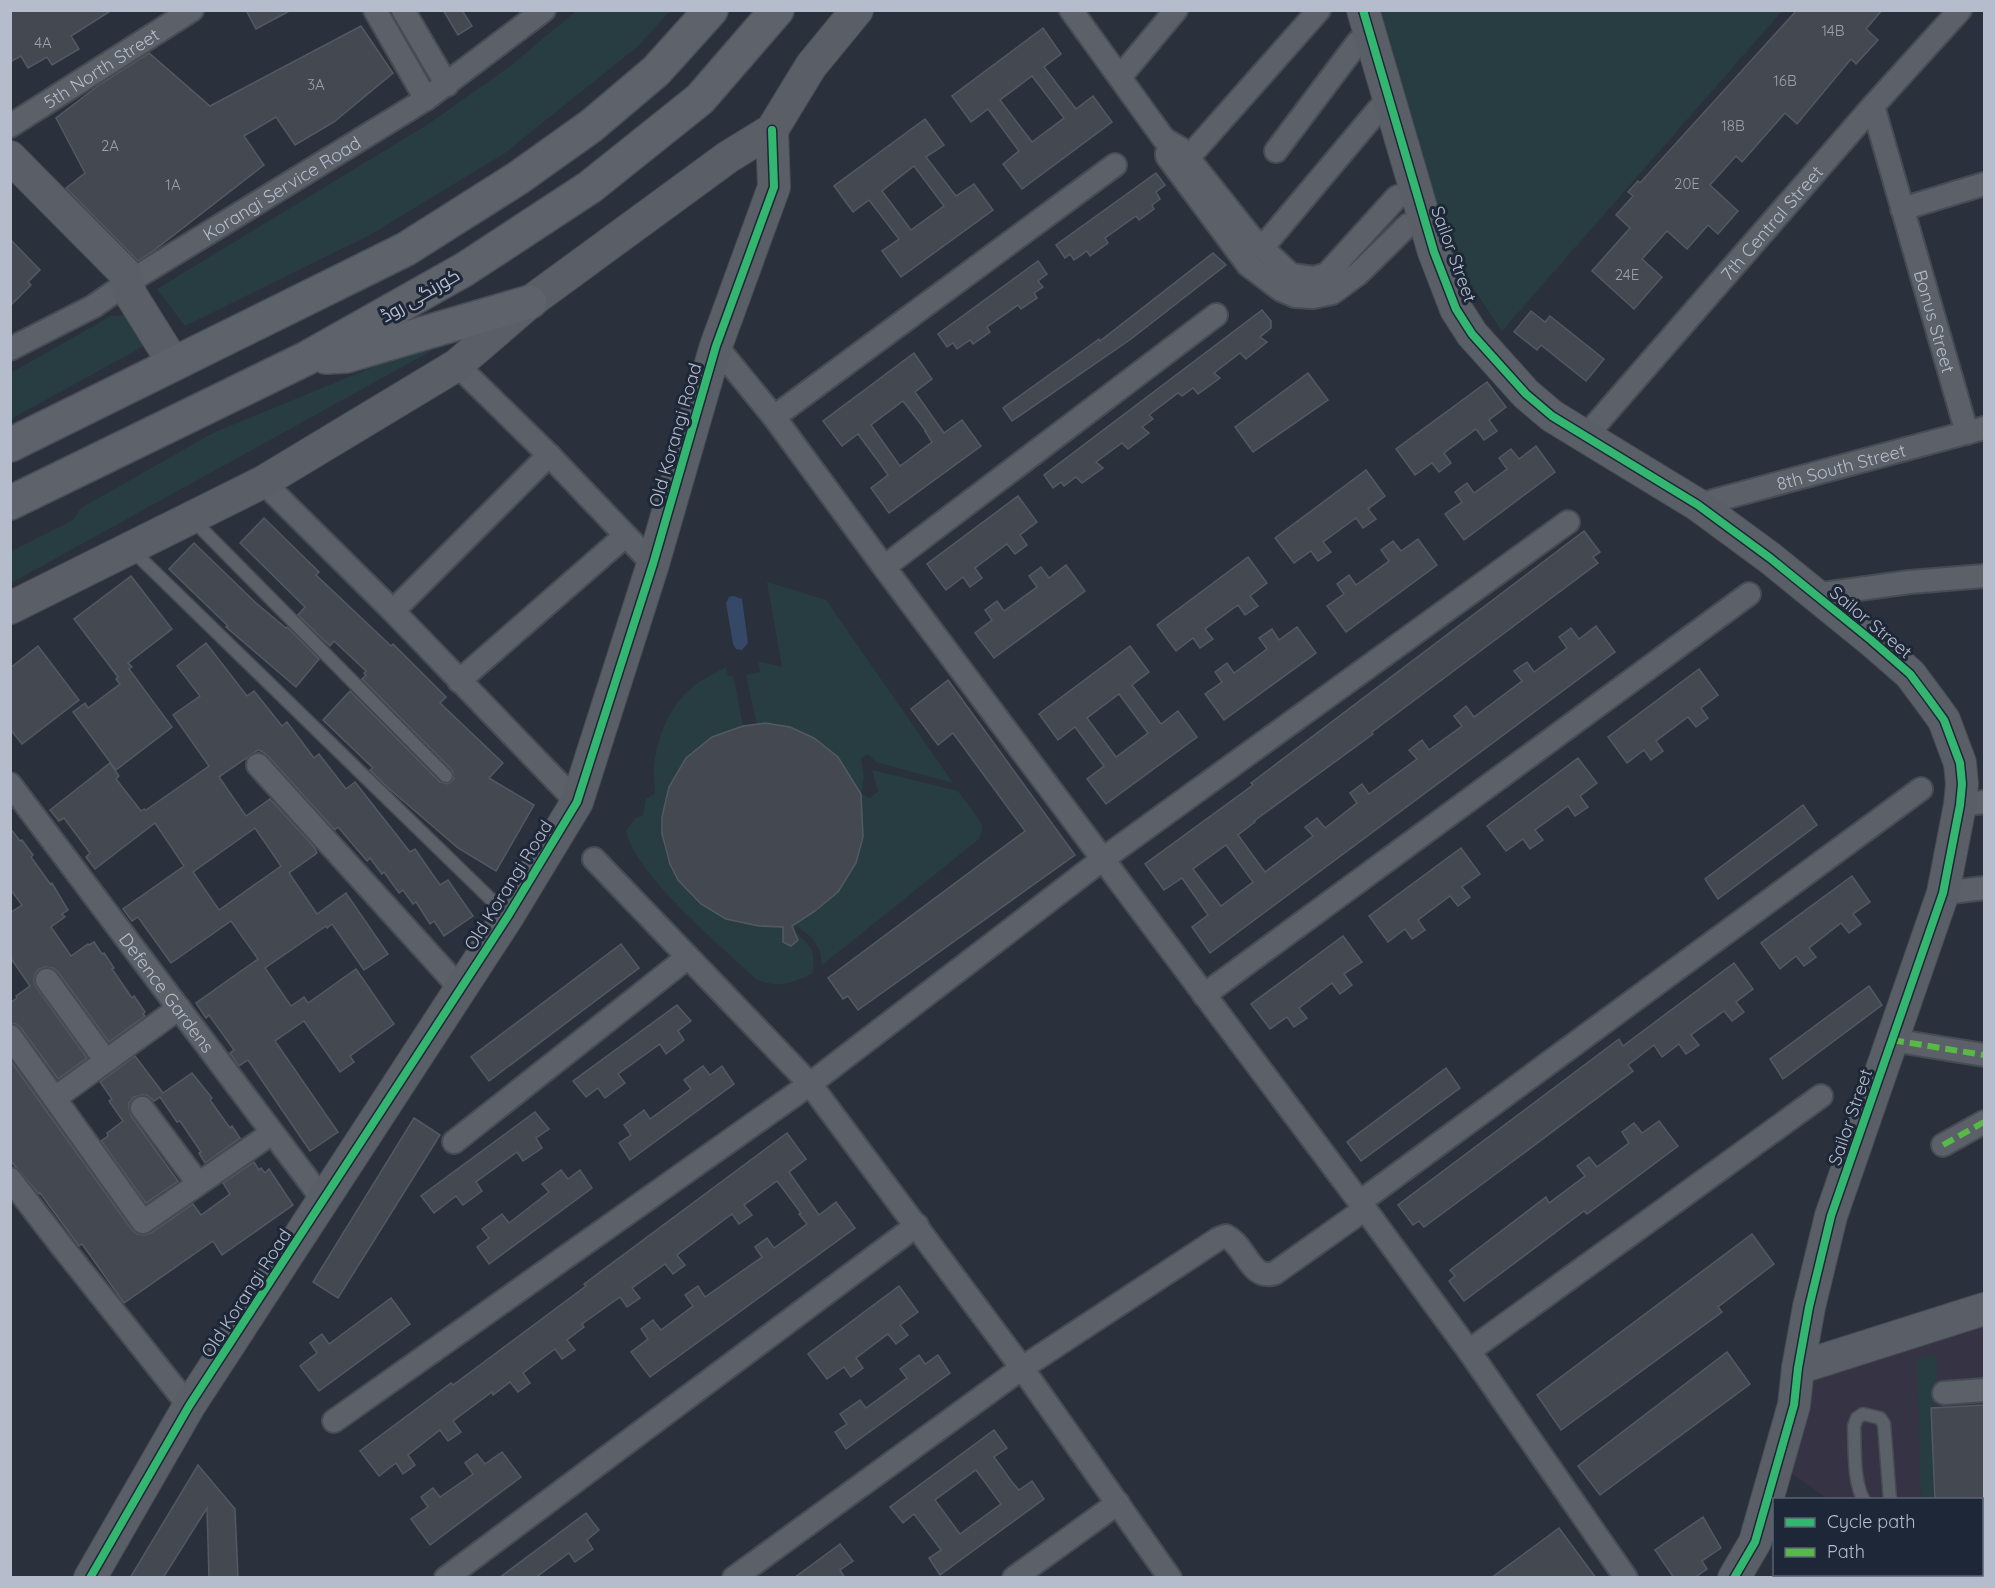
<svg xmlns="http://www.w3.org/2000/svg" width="1995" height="1588" viewBox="0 0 1995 1588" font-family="Quicksand,Cairo,sans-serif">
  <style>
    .medical { fill: #363444 }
    .green { fill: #273d42 }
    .water { fill: #354867 }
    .building { fill: #434851; stroke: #535963; stroke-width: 1.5; fill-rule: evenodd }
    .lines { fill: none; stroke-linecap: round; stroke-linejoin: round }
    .lane-casing { stroke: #474c54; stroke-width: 15 }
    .street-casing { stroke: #474c54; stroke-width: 26 }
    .secondary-casing { stroke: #474c54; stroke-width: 34 }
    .primary-casing { stroke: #494e58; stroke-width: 36 }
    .lane { stroke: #5b6069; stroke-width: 12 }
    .street { stroke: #5b6069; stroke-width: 22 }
    .secondary { stroke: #5a5f67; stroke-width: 32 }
    .primary { stroke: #5e626a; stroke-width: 33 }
    .quiet { stroke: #58b947; stroke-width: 6; stroke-dasharray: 12 6; stroke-linecap: butt }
    .cycleway-casing { stroke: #1d2737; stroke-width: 11 }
    .cycleway { stroke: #33b770; stroke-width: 8 }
    .labels { text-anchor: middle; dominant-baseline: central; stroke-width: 6; stroke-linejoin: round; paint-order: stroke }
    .number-label { font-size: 15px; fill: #98a0ad }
    .street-label { font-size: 18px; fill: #b5bdcc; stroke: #1d2737 }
  </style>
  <rect width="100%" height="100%" fill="#2b313c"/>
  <path class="medical" d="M1984 1307V1577L1923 1578V1575L1982 1574V1500L1828 1499 1778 1464 1798 1368Z"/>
  <g class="green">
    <path d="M576 11H670L637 47 505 153 370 235 185 326 157 289 427 125 509 67Z"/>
    <path d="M1372 11H1782L1502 331 1443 243Z"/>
    <path d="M127 315 143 334 142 347 11 419V373L111 316Z"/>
    <path d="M434 342 431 351 11 583 10 552 73 520 81 508 213 433Z"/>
    <path d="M767 582 826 600 953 783 876 762 868 754 861 758 864 777 861 794 870 798 878 791 872 770 958 791 982 824V831L979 839 821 966C824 947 810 935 795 925L796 933C813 947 815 951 813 973 793 983 777 989 756 979 721 946 636 875 626 831L635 819 643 815 646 799 655 794C655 784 653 774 654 765 657 740 668 711 686 693 697 682 712 674 726 667L728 676 733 675 743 726 712 737 686 758 669 787 662 817V834L664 847 670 864 678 880 701 904 726 919 795 924 815 911 838 892 863 837 861 794 838 757 814 738 790 727 765 723 757 724 746 675 760 672 758 661 782 667Z"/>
    <path d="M1937 1354V1401L1931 1408 1984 1435V1558H1982V1500L1921 1499 1917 1359Z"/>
  </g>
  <path class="water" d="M733 596 742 599 748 643 742 650 736 649 733 644 726 603 729 597Z"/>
  <g class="building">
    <path d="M10 10H112L71 36 79 49 52 65 47 57 28 68 21 56 10 62Z"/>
    <path d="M246 10H291L256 29Z"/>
    <path d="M443 10H462L472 26 458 35Z"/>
    <path d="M1797 10H1882L1866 29 1878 40 1856 64 1851 59 1797 124 1785 113 1742 162 1736 156 1710 185 1738 211 1718 234 1708 225 1687 249 1667 231 1642 259 1662 277 1634 309 1592 271 1630 228 1616 215 1633 196 1628 192 1638 181 1640 183Z"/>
    <path d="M361 26 393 73 334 122 295 145 276 117 244 136 264 165 152 252 138 261 66 188 85 173 56 118 99 85 149 53 210 106Z"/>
    <path d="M1043 28 1061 54 1044 67 1076 109 1093 96 1112 122 1022 189 1003 164 1019 151 988 109 971 122 952 96ZM1032 76 1064 118 1032 142 1000 100Z"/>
    <path d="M925 119 944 145 926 157 956 196 974 184 993 210 901 277 882 251 899 239 869 200 853 212 834 186ZM914 166 944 206 911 230 882 191Z"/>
    <path d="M1156 173 1165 185 1156 192 1160 199 1152 205 1154 209 1139 220 1136 216 1105 238 1108 243 1090 256 1087 251 1074 260 1070 254 1065 258 1056 245Z"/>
    <path d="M10 239 40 270 28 282 31 285 10 306Z"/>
    <path d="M1213 253 1226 265 1131 339 1012 421 1003 408 1099 339 1100 341Z"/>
    <path d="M1038 261 1047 274 1038 281 1043 287 1034 293 1037 298 1021 309 1018 305 987 327 990 332 973 344 970 340 957 349 953 343 947 347 938 334Z"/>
    <path d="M1262 310 1271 321V328L1260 337 1267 342 1246 359 1240 353 1214 373 1220 378 1198 394 1193 388 1182 396 1178 393 1149 415 1153 419 1142 427 1149 433 1128 449 1122 443 1096 462 1103 468 1082 483 1076 477 1064 486 1061 482 1053 488 1044 475Z"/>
    <path d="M1531 311 1545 322 1550 316 1604 359 1586 381 1541 345 1537 350 1514 332Z"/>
    <path d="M914 353 932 379 915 392 944 433 962 420 981 446 889 513 871 488 888 475 881 465 858 434 842 446 823 421ZM903 401 926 431H925L932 442 900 466 871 425Z"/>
    <path d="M1308 373 1328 400 1253 452 1235 427Z"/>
    <path d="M1487 382 1506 407 1489 420 1497 431 1484 440 1476 429 1444 453 1451 463 1439 472 1432 463 1415 475 1396 449Z"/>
    <path d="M1536 446 1555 472 1464 540 1445 514 1462 502 1455 492 1467 483 1474 493 1507 469 1499 458 1511 449 1519 459Z"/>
    <path d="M1366 470 1385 496 1368 509 1376 519 1363 528 1356 518 1323 542 1331 552 1318 561 1311 551 1294 563 1275 538Z"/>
    <path d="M1018 496 1037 522 1020 535 1027 545 1015 554 1007 544 975 568 982 578 970 587 963 577 946 590 927 564Z"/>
    <path d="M264 518 319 572 316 575 391 646 393 644 446 697 440 703 503 763 489 778 534 805 496 871 458 848 386 786 370 770 373 768 323 720 350 691 440 782 448 784 454 779 452 770 362 679 366 675 364 673 366 671 334 641 330 646 298 615 305 607 240 543Z"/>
    <path d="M1584 531 1600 552 1593 557 1598 563 1372 732 1373 734 1254 821 1255 822 1238 835 1265 872 1313 836 1305 827 1317 818 1325 828 1357 803 1350 793 1362 784 1369 794 1417 759 1409 750 1422 740 1429 750 1462 726 1454 716 1466 706 1474 717 1522 681 1514 671 1527 662 1534 672 1567 648 1559 637 1571 628 1579 639 1596 626 1615 652 1210 953 1192 927 1208 915 1182 878 1164 890 1145 864 1253 785 1251 783ZM1226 845 1253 882 1221 906 1193 869Z"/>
    <path d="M1418 539 1437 565 1346 632 1327 606 1344 594 1337 584 1349 575 1356 585 1389 561 1381 550 1393 541 1401 551Z"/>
    <path d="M194 543 256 603 286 628 287 627 319 659 296 687 226 627 228 626 169 569Z"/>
    <path d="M1248 557 1267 583 1250 596 1258 606 1245 615 1238 605 1205 629 1213 639 1200 648 1193 638 1176 651 1157 625Z"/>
    <path d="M1066 565 1085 591 994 658 975 633 992 620 985 610 997 601 1004 611 1037 587 1029 576 1041 567 1049 578Z"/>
    <path d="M131 576 172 629 128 663 132 667 129 669 172 727 116 770 73 712 85 703 88 708 120 684 116 679 118 677 74 619Z"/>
    <path d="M1297 627 1316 653 1224 720 1205 694 1222 682 1215 672 1227 663 1234 673 1267 649 1259 638 1272 629 1279 640Z"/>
    <path d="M206 643 247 696 254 691 282 726 287 722 314 758 319 754 346 789 355 782 410 852 415 849 440 885 448 880 473 916 444 936 434 921 430 924 416 902 413 904 403 890 399 893 384 872 382 874 370 858 367 861 338 827 335 830 268 756 263 752 258 750 219 777 246 816 270 799 314 847 317 853 289 873 317 914 346 893 388 954 364 970 332 924 327 928 326 926 265 968 291 1006 304 997 308 1003 356 969 394 1024 350 1056 354 1062 340 1072 304 1021 275 1041 338 1132 310 1151 248 1060 239 1066 230 1053 234 1050 209 1015 206 1018 196 1003 258 959 231 921 171 963 138 917 132 921 123 909 184 866 155 823 95 869 86 857 90 853 64 818 59 821 50 810 110 763 119 776 116 779 141 811 144 809 146 810 209 766 173 715 200 696 177 666ZM255 828 281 866 219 910 193 872Z"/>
    <path d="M38 646 79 700 22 744 10 729V668Z"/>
    <path d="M1130 646 1149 672 1132 685 1161 724 1178 711 1197 737 1106 804 1087 779 1104 766 1075 727 1058 740 1039 714ZM1119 694 1148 733 1116 757 1087 718Z"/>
    <path d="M1699 669 1718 695 1701 708 1708 718 1696 727 1688 717 1656 741 1663 751 1651 760 1644 750 1627 763 1608 737Z"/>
    <path d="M948 680 1075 855 858 1010 848 996 843 999 828 978 1025 831 953 733 938 745 911 709Z"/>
    <path d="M765 723 790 727 814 738 838 757 861 794 863 837 856 863 838 892 815 911 792 926 798 940 791 946 783 942V927L759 926 726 919 701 904 678 880 670 864 662 834V817L669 787 686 758 712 737 743 726Z"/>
    <path d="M1578 758 1597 783 1580 796 1588 807 1575 816 1568 806 1535 830 1543 840 1530 849 1523 839 1506 851 1487 826Z"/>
    <path d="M1803 805 1817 825 1718 899 1705 879Z"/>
    <path d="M10 828 20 841 22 840 33 855 31 857 51 885 52 883 68 910 62 914 65 917 51 927 71 956 88 944 89 945 94 942 102 954 104 953 114 968 112 969 132 998 134 996 145 1012 143 1014 145 1016 109 1042 58 972 53 968 46 967 39 969 35 974 34 981 36 987 87 1058 58 1079 21 1028 16 1024 10 1023V1003L17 998 16 996 30 986 10 957V913L22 905 10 889Z"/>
    <path d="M1461 848 1480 874 1462 887 1470 897 1458 906 1450 896 1418 920 1425 930 1412 939 1405 929 1388 942 1369 916Z"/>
    <path d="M1852 876 1870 902 1853 914 1861 924 1849 933 1841 923 1809 948 1816 957 1804 966 1796 956 1780 969 1761 943Z"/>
    <path d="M1343 936 1362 962 1344 974 1352 985 1340 994 1332 983 1299 1008 1307 1018 1294 1027 1287 1017 1270 1029 1251 1004Z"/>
    <path d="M621 944 639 968 489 1081 471 1057Z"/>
    <path d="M1734 963 1753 989 1736 1002 1744 1012 1732 1021 1724 1011 1691 1035 1699 1045 1686 1054 1679 1044 1662 1057 1654 1045 1628 1065 1633 1071 1520 1156 1424 1227 1419 1221 1413 1225 1398 1205 1619 1039 1623 1046Z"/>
    <path d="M1869 986 1882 1005 1783 1079 1770 1059Z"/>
    <path d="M677 1005 691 1021 678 1031 684 1040 666 1054 660 1044 618 1074 625 1083 605 1098 598 1088 586 1097 573 1081Z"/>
    <path d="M135 1056 163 1093 192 1073 212 1098 210 1100 230 1128 232 1126 240 1138 205 1163 199 1153 201 1152 180 1121 177 1122 160 1097 154 1101 147 1095H141L134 1097 129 1103V1109L131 1116 178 1181 146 1203 101 1141 108 1136 107 1133 123 1121 109 1101 112 1099 100 1082Z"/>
    <path d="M10 1060 132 1230 137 1234 144 1235 151 1233 193 1204 201 1215 230 1194 223 1183 254 1162 259 1170 261 1168 265 1173 269 1169 293 1205 222 1255 213 1241 124 1303 82 1244 79 1246 40 1193 39 1194 10 1160Z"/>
    <path d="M703 1066 710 1075 722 1066 734 1084 630 1160 619 1143 631 1135 624 1125 644 1110 650 1119 691 1089 684 1080Z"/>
    <path d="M1446 1068 1460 1088 1361 1161 1347 1142Z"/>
    <path d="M535 1112 549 1129 536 1138 542 1148 523 1161 517 1152 476 1182 482 1191 463 1205 456 1196 434 1213 421 1196Z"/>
    <path d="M414 1118 440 1135 338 1298 313 1282Z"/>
    <path d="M1659 1121 1678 1146 1587 1214 1584 1211 1464 1301 1449 1281 1455 1276 1450 1270 1546 1197 1549 1203 1585 1176 1577 1166 1589 1157 1597 1167 1629 1143 1622 1132 1634 1123 1642 1133Z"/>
    <path d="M787 1133 806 1159 789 1172 819 1215 836 1202 855 1228 650 1377 631 1352 648 1339 641 1329 653 1320 661 1330 693 1306 685 1295 698 1286 705 1297 762 1257 755 1247 767 1238 774 1248 807 1224 799 1214 801 1213 777 1181 744 1205 752 1215 739 1224 732 1214 677 1255 685 1265 673 1274 665 1264 632 1288 640 1298 627 1307 620 1297 582 1324 584 1327 567 1340 575 1350 562 1359 555 1349 523 1373 530 1383 518 1392 510 1382 493 1395 492 1392 453 1421 461 1432 448 1441 440 1430 408 1455 415 1465 403 1474 396 1463 379 1476 360 1451 451 1383 453 1385 586 1286 584 1284Z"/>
    <path d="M561 1170 568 1179 580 1170 592 1188 489 1264 477 1247 489 1238 482 1229 502 1214 509 1223 549 1192 542 1184Z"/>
    <path d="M1752 1234 1774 1264 1718 1307 1722 1312 1561 1430 1537 1395Z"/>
    <path d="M899 1286 918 1312 900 1325 908 1335 896 1344 888 1334 856 1358 863 1368 851 1377 844 1367 827 1379 808 1354Z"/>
    <path d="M391 1298 410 1324 319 1391 300 1366 317 1353 310 1343 322 1334 329 1344Z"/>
    <path d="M1727 1352 1750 1384 1600 1495 1578 1466Z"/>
    <path d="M919 1355 925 1364 938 1355 950 1373 846 1449 835 1432 847 1424 840 1414 860 1400 866 1408 907 1378 900 1369Z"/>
    <path d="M1984 1405V1498L1935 1500 1931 1408Z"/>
    <path d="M994 1430 1007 1448 994 1457 1012 1482 1019 1490 1032 1481 1044 1499 940 1575 929 1558 941 1550 914 1514 903 1523 890 1507ZM976 1470 1001 1504 960 1534 935 1500Z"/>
    <path d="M502 1452 521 1477 430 1545 411 1519 428 1507 421 1497 433 1488 440 1497 473 1474 465 1463 477 1454 485 1464Z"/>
    <path d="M198 1465 235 1509 238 1578H209L207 1508 163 1578H130Z"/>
    <path d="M586 1513 599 1530 587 1540 593 1549 575 1562 569 1553 535 1578H499Z"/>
    <path d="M1703 1517 1721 1548 1702 1561 1707 1569 1694 1578H1674L1655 1550Z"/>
    <path d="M1559 1528 1596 1578H1491L1536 1545Z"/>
    <path d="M840 1544 853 1561 840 1570 845 1578H794Z"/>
  </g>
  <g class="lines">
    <g class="lane-casing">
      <g id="lane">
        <path d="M191 518 446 776"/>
        <path d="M131 549 508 916"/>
        <path d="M1864 1500C1853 1483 1855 1446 1854 1426L1857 1418 1863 1414 1880 1418 1884 1424 1890 1500"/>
      </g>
    </g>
    <g class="street-casing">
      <g id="street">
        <path d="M375 10 426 99"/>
        <path d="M403 10 447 85"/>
        <path d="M1071 10 1164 139 1181 149 1251 237 1291 275 1314 278 1327 274 1397 197 1416 192"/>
        <path d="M1120 77 1176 10"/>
        <path id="s1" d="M1873 106 1967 433"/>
        <path id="s2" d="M10 126 192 10"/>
        <path d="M1276 151 1358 42 1371 38"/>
        <path d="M1167 153V156L1248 265 1281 290 1295 296 1313 297 1332 293 1358 274 1408 225 1425 221"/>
        <path d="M1188 158 1319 10"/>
        <path d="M1902 209 1984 184"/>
        <path d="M1262 248 1378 110 1390 106"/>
        <path d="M716 346 774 417 884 567 1365 1209 1469 1351 1626 1578"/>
        <path id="s3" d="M10 349 94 306 127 283 426 99 544 10"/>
        <path d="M457 365 549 455 653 564"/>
        <path d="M774 417 1115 165"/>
        <path id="s4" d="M1585 437 1873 106 1960 10"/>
        <path d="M263 482 393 611 577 802"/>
        <path id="s5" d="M1698 505 1984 428"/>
        <path d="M884 567 1216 315"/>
        <path d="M1815 595 1910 582 1984 576"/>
        <path d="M393 611 549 455"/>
        <path d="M459 681 625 536"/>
        <path d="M258 765 460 988"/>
        <path id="s6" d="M10 784 324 1201"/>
        <path d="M1960 805 1984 802"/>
        <path d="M1943 893 1984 888"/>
        <path d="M47 980 106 1061"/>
        <path d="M1204 995 1749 594"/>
        <path d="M10 1036 143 1222 272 1133"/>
        <path d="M1892 1040 1984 1055"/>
        <path d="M55 1098 179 1008"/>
        <path d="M142 1108 198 1183"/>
        <path d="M454 1142 688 957"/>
        <path d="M1943 1145 1984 1122"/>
        <path d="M10 1179 60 1244 189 1406"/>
        <path d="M1360 1202 1921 789"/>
        <path d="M1469 1351 1821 1096"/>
        <path d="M1944 1393 1984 1390"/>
        <path d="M334 1421 810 1084 594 859"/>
        <path d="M446 1578 917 1225"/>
        <path d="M734 1578 1022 1368 1218 1239 1226 1236C1247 1247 1250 1281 1275 1273L1365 1209"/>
        <path d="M1014 1578 1118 1503"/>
        <path d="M1170 1578 1022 1368 810 1084 1103 859 1568 522"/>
      </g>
    </g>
    <g class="secondary-casing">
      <g id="secondary">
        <path d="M1363 10 1434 252 1456 309 1472 334 1526 394 1552 416 1698 505 1770 558 1871 640 1910 674 1928 698 1944 720 1960 763 1962 784 1960 805 1943 893 1831 1216 1809 1307 1798 1368 1794 1405 1755 1542 1734 1578"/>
        <path d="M10 157 124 272 131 295 174 364"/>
        <path d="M10 608 263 482 457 365 530 302 728 157 772 130 811 66 857 10"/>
        <path d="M1798 1368 1984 1309"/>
        <path d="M90 1578 189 1406 508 916 577 802 653 564 716 346 774 187 772 130"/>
      </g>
    </g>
    <g class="primary-casing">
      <g id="primary">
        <path d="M326 357 346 356 530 302"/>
        <path d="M10 445 406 249 518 178 591 126 656 71 711 10"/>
        <path d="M10 503 307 358 465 269 590 187 700 99 777 10"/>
      </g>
    </g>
    <use href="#lane" class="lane"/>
    <use href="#street" class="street"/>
    <use href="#secondary" class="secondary"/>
    <use href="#primary" class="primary"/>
    <g class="quiet">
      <path d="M1892 1040 1984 1055"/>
      <path d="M1943 1145 1984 1122"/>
    </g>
    <g class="cycleway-casing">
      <g id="cycleway">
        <path d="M1363 10 1434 252 1456 309 1472 334 1526 394 1552 416 1698 505 1770 558 1871 640 1910 674 1928 698 1944 720 1960 763 1962 784 1960 805 1943 893 1831 1216 1809 1307 1798 1368 1794 1405 1755 1542 1734 1578"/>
        <path d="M90 1578 189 1406 508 916 577 802 653 564 716 346 774 187 772 130"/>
      </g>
    </g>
    <use href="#cycleway" class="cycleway"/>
  </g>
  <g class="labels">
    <g class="number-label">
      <text x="1833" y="30">14B</text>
      <text x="43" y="42">4A</text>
      <text x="1785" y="80">16B</text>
      <text x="316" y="84">3A</text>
      <text x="1733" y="125">18B</text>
      <text x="110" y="145">2A</text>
      <text x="1687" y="183">20E</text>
      <text x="173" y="184">1A</text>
      <text x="1627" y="274">24E</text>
    </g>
    <g class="street-label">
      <text stroke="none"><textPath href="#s2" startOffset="108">5th North Street</textPath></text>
      <text stroke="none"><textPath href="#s3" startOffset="316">Korangi Service Road</textPath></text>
      <text stroke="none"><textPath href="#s4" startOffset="284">7th Central Street</textPath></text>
      <text transform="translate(1454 254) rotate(70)">Sailor Street</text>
      <text transform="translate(420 295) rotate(-30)">کورنگی روڈ</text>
      <text stroke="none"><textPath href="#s1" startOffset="224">Bonus Street</textPath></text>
      <text transform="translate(675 435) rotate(-74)">Old Korangi Road</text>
      <text stroke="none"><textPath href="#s5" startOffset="148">8th South Street</textPath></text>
      <text transform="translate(1871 622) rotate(40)">Sailor Street</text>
      <text transform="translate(508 885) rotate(-58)">Old Korangi Road</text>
      <text stroke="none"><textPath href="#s6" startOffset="261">Defence Gardens</textPath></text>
      <text transform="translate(1850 1117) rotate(-71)">Sailor Street</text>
      <text transform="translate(246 1293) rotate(-57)">Old Korangi Road</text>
    </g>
  </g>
  <rect width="1995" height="1588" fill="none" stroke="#b5bdcc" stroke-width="24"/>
  <rect x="1773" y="1498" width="210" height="78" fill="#1d2737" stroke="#5a6373" stroke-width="1.5"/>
  <rect x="1785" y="1518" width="30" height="9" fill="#33b770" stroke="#5a6373" stroke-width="1.5"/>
  <text x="1827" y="1528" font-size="18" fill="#b5bdcc">Cycle path</text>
  <rect x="1785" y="1548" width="30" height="9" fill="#58b947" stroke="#5a6373" stroke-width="1.5"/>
  <text x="1827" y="1558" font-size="18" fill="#b5bdcc">Path</text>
</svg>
